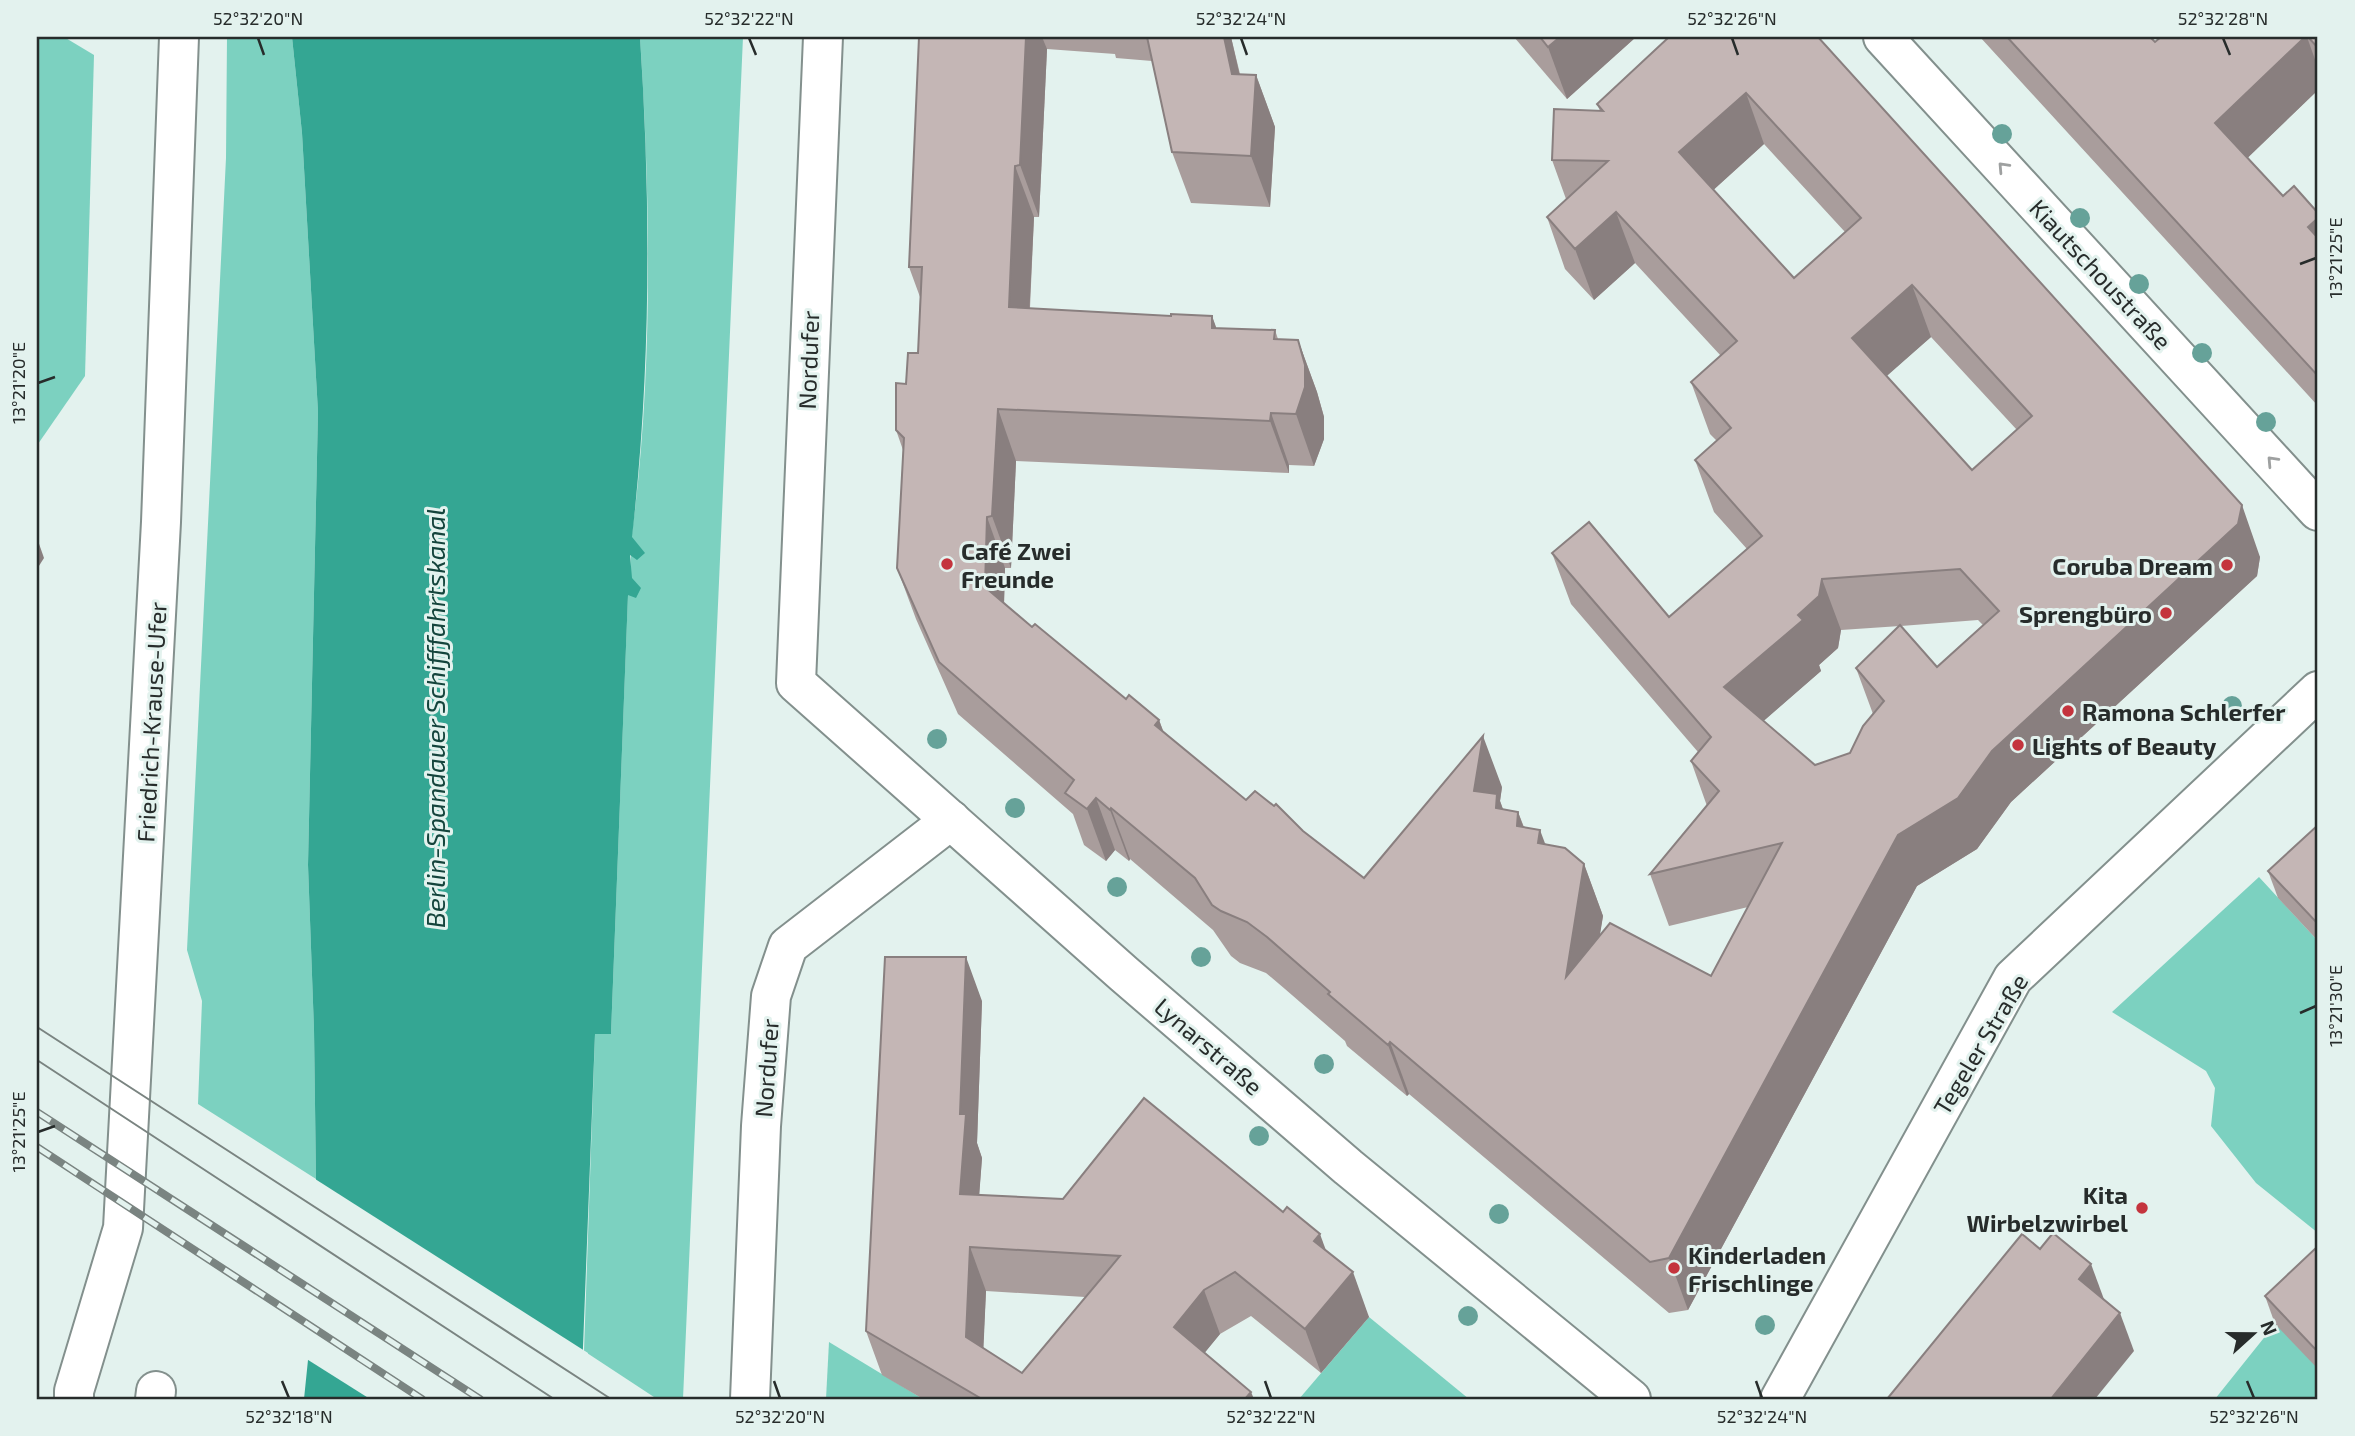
<svg xmlns="http://www.w3.org/2000/svg" width="2355" height="1436" viewBox="0 0 2355 1436" font-family="'Exo 2',sans-serif">
  <style>
    .green { fill: #7cd1c0 }
    .water { fill: #34a693 }
    .pier { fill: #e3f2ee }
    .lines { fill: none; stroke-linecap: round; stroke-linejoin: round }
    .minor-casing { stroke: #83908d; stroke-width: 42 }
    .minor { stroke: #fff; stroke-width: 38 }
    .tram { stroke: #7a8481; stroke-width: 2 }
    .rail-casing { stroke: #7a8481; stroke-width: 8 }
    .rail { stroke: #e3f2ee; stroke-width: 5; stroke-dasharray: 16; stroke-linecap: butt }
    .tree { fill: #66a299 }
    .wall { fill: #a99d9c; fill-rule: evenodd }
    .shaded-wall { fill: #897f7f }
    .building { fill: #c4b6b5; stroke: #897f7f; stroke-width: 2; fill-rule: evenodd }
    .oneway { stroke: #9ea0a0 }
    .ticks { fill: none; stroke: #272c2b; stroke-width: 2.5 }
    .poi-dot { fill: #c4343d; stroke: #e3f2ee; stroke-width: 2.5 }
    .labels { text-anchor: middle; dominant-baseline: central; stroke-width: 6; stroke-linejoin: round; paint-order: stroke }
    .street-label { font-size: 24px; fill: #272c2b; stroke: #e3f2ee }
    .poi-label { font-size: 24px; font-weight: bold; fill: #272c2b; stroke: #e3f2ee; text-anchor: start }
    .water-label { font-size: 26px; font-style: italic; fill: #14443c; stroke: #e3f2ee }
    .neatline { fill: none; stroke: #272c2b; stroke-width: 2.5 }
    .ticks-label { font-size: 18px; text-anchor: middle; fill: #272c2b }
  </style>
  <rect width="100%" height="100%" fill="#e3f2ee"/>
  <g class="green">
    <path d="M37 37H64L94 55 85 376 38 444Z"/>
    <path d="M227 37H292L302 133 318 412 308 865 314 1030 316 1179 198 1104 202 1001 187 950 226 158Z"/>
    <path d="M640 37H743L683 1399H657L584 1351 595 1034H611L628 594C632 580 630 567 631 552 631 538 633 524 635 510 653 354 650 193 640 37Z"/>
    <path d="M2259 877 2318 941V1233L2256 1183 2211 1126 2215 1088 2206 1071 2112 1012Z"/>
    <path d="M2318 1249V1399H2215L2275 1324 2315 1286Z"/>
    <path d="M1369 1317 1469 1399H1299Z"/>
    <path d="M829 1342 923 1399H826Z"/>
  </g>
  <path class="water" d="M292 37H640C651 203 651 371 632 537L645 553 637 560 630 555 632 578 641 588 636 598 628 595 611 1034H595L581 1399H304L308 1360 316 1179 314 1030 308 865 318 412 302 133Z"/>
  <path class="pier" d="M312 1177 588 1353 585 1399H370L305 1358Z"/>
  <g class="lines">
    <g class="minor-casing">
      <g id="minor">
        <path d="M823 37 796 683 1124 974 1348 1167 1631 1399"/>
        <path d="M1883 37 2318 511"/>
        <path d="M74 1399V1391L123 1228 161 522 179 37"/>
        <path d="M155 1399 156 1391"/>
        <path d="M750 1399 761 1126 771 996 788 946 951 820"/>
        <path d="M1780 1399 2013 978 2318 691"/>
      </g>
    </g>
    <use href="#minor" class="minor"/>
    <g class="tram">
      <path d="M37 1027 611 1399"/>
      <path d="M37 1060 554 1399"/>
    </g>
    <g class="rail-casing">
      <g id="rail">
        <path d="M37 1112 480 1399"/>
        <path d="M37 1147 422 1399"/>
      </g>
    </g>
    <use href="#rail" class="rail"/>
  </g>
  <g class="tree">
    <circle cx="2002" cy="134" r="10"/>
    <circle cx="2080" cy="218" r="10"/>
    <circle cx="2139" cy="284" r="10"/>
    <circle cx="2202" cy="353" r="10"/>
    <circle cx="2266" cy="422" r="10"/>
    <circle cx="2232" cy="706" r="10"/>
    <circle cx="937" cy="739" r="10"/>
    <circle cx="1015" cy="808" r="10"/>
    <circle cx="1117" cy="887" r="10"/>
    <circle cx="1201" cy="957" r="10"/>
    <circle cx="1324" cy="1064" r="10"/>
    <circle cx="1259" cy="1136" r="10"/>
    <circle cx="1499" cy="1214" r="10"/>
    <circle cx="1468" cy="1316" r="10"/>
    <circle cx="1765" cy="1325" r="10"/>
  </g>
  <g class="wall">
    <path d="M919 37H1231L1240 74 1256 75 1275 127 1270 207 1191 203 1172 152 1152 61 1116 58 1115 54 1047 49 1039 217H1034L1030 308 1171 316H1212L1216 328 1275 330 1278 339 1298 340 1317 392 1324 417V439L1314 466 1289 465V473L1016 461 1011 568H1005L1004 604 1032 627 1126 699 1159 720 1164 733 1246 800 1303 831 1364 878 1502 787 1500 801 1503 809 1518 812 1524 827 1546 844 1584 864 1603 916 1599 937 1711 976 1748 907 1669 926 1650 874 1707 806 1691 761 1698 752 1571 604 1552 553 1669 617 1747 549 1714 512 1695 460 1717 441 1710 434 1691 382 1721 356 1635 263 1594 300 1565 269 1547 217 1566 199 1552 160 1600 111 1597 104 1818 37 2260 557 2257 576 2011 802 1977 849 1917 886 1688 1310 1669 1313 1409 1094 1407 1096 1347 1046 1345 1041 1285 989 1266 973 1240 963 1231 956 1213 930 1130 859 1129 861 1115 850 1106 861 1084 845 1073 814 958 714 916 619 897 568 903 450 896 430 906 384 918 353 920 297 909 267ZM1764 144 1845 232 1794 278 1713 190ZM1931 337 2017 430 1972 470 1886 376ZM1978 620 1983 625 1937 667 1901 626ZM1900 626 1856 668 1873 714 1850 753 1815 765 1763 721 1821 671 1819 665 1838 648 1841 630Z"/>
    <path d="M1514 37H1636L1567 99Z"/>
    <path d="M1980 37H2150L2155 42 2161 37H2318V90L2247 158 2283 196 2318 213V406Z"/>
    <path d="M2318 825V941L2278 898 2268 871Z"/>
    <path d="M982 1001 977 1143 982 1158 979 1195 1326 1251 1369 1317 1321 1373 1251 1316 1220 1334 1204 1353 1254 1399H923L882 1375 866 1331ZM986 1291 1085 1297 1022 1373 983 1348Z"/>
    <path d="M2318 1246V1369L2275 1324 2265 1296Z"/>
  </g>
  <g class="shaded-wall">
    <path d="M1026 37H1042L1047 49 1039 217 1020 165Z"/>
    <path d="M1224 37H1231L1251 125 1232 74Z"/>
    <path d="M1560 37H1636L1567 99 1548 47Z"/>
    <path d="M2305 37H2307L2318 68V90L2233 172 2215 123Z"/>
    <path d="M1256 75 1275 127 1270 207 1251 156Z"/>
    <path d="M1746 93 1764 144 1698 204 1679 152Z"/>
    <path d="M1015 166 1034 217 1027 359 1009 307Z"/>
    <path d="M1616 212 1635 263 1594 300 1575 249Z"/>
    <path d="M2318 218V255L2308 227Z"/>
    <path d="M1912 285 1931 337 1871 390 1852 338Z"/>
    <path d="M1212 316 1231 368 1212 328Z"/>
    <path d="M1298 340 1317 392 1324 417V439L1314 466 1296 414Z"/>
    <path d="M998 409 1016 461 1011 568 992 516Z"/>
    <path d="M1271 413 1289 465V473L1270 421Z"/>
    <path d="M2242 505 2260 557 2257 576 2011 802 1977 849 1917 886 1688 1310 1669 1258 1898 835 1992 751Z"/>
    <path d="M987 517 1005 568 1003 639 985 587Z"/>
    <path d="M37 538 44 558 37 569Z"/>
    <path d="M1822 579 1841 630 1838 648 1819 665 1821 671 1743 739 1724 687 1798 615Z"/>
    <path d="M1159 720 1178 772 1155 725Z"/>
    <path d="M1483 736 1502 787 1500 801 1516 846 1474 791Z"/>
    <path d="M1096 798 1115 850 1106 861 1087 809Z"/>
    <path d="M1111 808 1130 859 1129 861 1110 810Z"/>
    <path d="M1518 812 1537 864 1517 826Z"/>
    <path d="M1540 830 1559 881 1538 843Z"/>
    <path d="M1584 864 1603 916 1585 1029 1566 977Z"/>
    <path d="M966 957 982 1001 977 1143 982 1158 976 1238 960 1194V1114Z"/>
    <path d="M1390 1042 1409 1094 1407 1096 1388 1045Z"/>
    <path d="M1320 1234 1336 1278 1314 1241Z"/>
    <path d="M970 1247 986 1291 982 1381 966 1337Z"/>
    <path d="M2091 1264 2105 1302 2079 1279Z"/>
    <path d="M1353 1272 1369 1317 1321 1373 1305 1329Z"/>
    <path d="M1204 1290 1220 1334 1190 1371 1174 1327Z"/>
    <path d="M2120 1313 2134 1351 2095 1399H2051Z"/>
    <path d="M1251 1392 1254 1399H1245Z"/>
  </g>
  <g class="building">
    <path d="M919 37H1026L1020 165 1015 166 1009 307 1171 316V314L1212 316V328L1275 330 1274 339 1298 340 1305 365V387L1296 414 1271 413 1270 421 998 409 992 516 987 517 985 587 1032 627 1035 624 1126 699 1129 695 1159 720 1155 725 1246 800 1255 791 1274 806 1276 804 1303 831 1364 878 1483 736 1474 791 1497 794 1496 808 1518 812 1517 826 1540 830 1538 843 1565 848 1584 864 1566 977 1610 923 1711 976 1782 843 1650 874 1719 791 1691 761 1711 737 1552 553 1589 522 1669 617 1762 536 1695 460 1731 428 1691 382 1737 341 1616 212 1575 249 1547 217 1608 161 1552 160 1554 109 1603 111 1597 104 1669 37H1818L2242 505 2238 524 1992 751 1958 798 1898 835 1669 1258 1650 1262 1390 1042 1388 1045 1328 994 1330 992 1267 937 1247 922 1221 911 1212 905 1195 878 1111 808 1110 810 1096 798 1087 809 1065 793 1074 780 939 662 897 568 904 438 896 430V383L906 384 908 353H918L922 267H909ZM1746 93 1861 218 1794 278 1679 152ZM1912 285 2032 416 1972 470 1852 338ZM1960 569 1999 611 1937 667 1900 625 1856 668 1884 701 1863 726 1850 753 1815 765 1724 687 1803 620 1798 615 1819 596 1822 579Z"/>
    <path d="M1147 37H1224L1232 74 1256 75 1251 156 1172 152Z"/>
    <path d="M1540 37H1560L1548 47Z"/>
    <path d="M2007 37H2150L2155 42 2161 37H2305L2215 123 2283 196 2294 186 2318 213V218L2308 227 2318 238V376Z"/>
    <path d="M2308 37H2318V48Z"/>
    <path d="M2318 825V924L2268 871Z"/>
    <path d="M885 957H966L960 1114H966L960 1194 1063 1199 1144 1098 1283 1212 1287 1207 1320 1234 1314 1241 1353 1272 1305 1329 1235 1272 1204 1290 1174 1327 1251 1392 1245 1399H1119L1117 1398 1115 1399H982L866 1331ZM970 1247 1120 1256 1022 1373 966 1337Z"/>
    <path d="M2053 1233 2091 1264 2079 1279 2120 1313 2051 1399H1887L2022 1234 2040 1249Z"/>
    <path d="M2318 1246V1352L2265 1296Z"/>
  </g>
  <defs><path id="oneway-chevron" d="M-2-3.5L2.5 0L-2 3.5" fill="none" stroke-width="1.6" stroke-linecap="round" stroke-linejoin="round" transform="scale(1.75)"/></defs>
  <g class="oneway">
    <use href="#oneway-chevron" transform="translate(2003 167) rotate(-133)"/>
    <use href="#oneway-chevron" transform="translate(2272 461) rotate(-133)"/>
  </g>
  <path class="ticks" d="M258 38 264 55M749 38 756 55M1241 38 1247 55M1732 38 1738 55M2223 38 2230 55M2300 264 2316 258M38 383 55 377M2300 1013 2316 1006M38 1132 55 1126M282 1381 289 1398M774 1381 780 1398M1265 1381 1271 1398M1756 1381 1762 1398M2247 1381 2254 1398"/>
  <g class="poi-dot">
    <circle cx="947" cy="564" r="7"/>
    <circle cx="2227" cy="565" r="7"/>
    <circle cx="2166" cy="613" r="7"/>
    <circle cx="2068" cy="711" r="7"/>
    <circle cx="2018" cy="745" r="7"/>
    <circle cx="2142" cy="1208" r="7"/>
    <circle cx="1674" cy="1268" r="7"/>
  </g>
  <g class="labels">
    <g class="street-label">
      <text transform="translate(2101 274) rotate(47)">Kiautschoustraße</text>
      <text transform="translate(808 360) rotate(-88)">Nordufer</text>
      <text transform="translate(151 722) rotate(-87)">Friedrich-Krause-Ufer</text>
      <text transform="translate(1980 1044) rotate(-59)">Tegeler Straße</text>
      <text transform="translate(1209 1046) rotate(41)">Lynarstraße</text>
      <text transform="translate(766 1068) rotate(-86)">Nordufer</text>
    </g>
    <g class="poi-label">
      <text x="961" y="550">Café Zwei<tspan x="961" dy="28">Freunde</tspan></text>
      <text x="2213" y="565" text-anchor="end">Coruba Dream</text>
      <text x="2152" y="613" text-anchor="end">Sprengbüro</text>
      <text x="2082" y="711">Ramona Schlerfer</text>
      <text x="2032" y="745">Lights of Beauty</text>
      <text x="2128" y="1194" text-anchor="end">Kita<tspan x="2128" dy="28">Wirbelzwirbel</tspan></text>
      <text x="1688" y="1254">Kinderladen<tspan x="1688" dy="28">Frischlinge</tspan></text>
    </g>
    <g class="water-label">
      <text transform="translate(434 718) rotate(-90)">Berlin-Spandauer Schifffahrtskanal</text>
    </g>
  </g>
  <rect width="2355" height="1436" fill="none" stroke="#e3f2ee" stroke-width="77"/>
  <g transform="translate(2253 1334) rotate(69)" stroke="#e3f2ee" stroke-width="5" paint-order="stroke">
  <path d="M0-5L12 26L0 18L-12 26Z" fill="#272c2b"/>
  <text y="-10" font-size="19" font-weight="bold" text-anchor="middle" fill="#272c2b">N</text>
  </g>
  <rect x="38" y="38" width="2278" height="1360" class="neatline"/>
  <g class="ticks-label">
    <text x="258" y="25">52°32'20"N</text>
    <text x="749" y="25">52°32'22"N</text>
    <text x="1241" y="25">52°32'24"N</text>
    <text x="1732" y="25">52°32'26"N</text>
    <text x="2223" y="25">52°32'28"N</text>
    <text transform="translate(2336 258) rotate(-90)" y="6">13°21'25"E</text>
    <text transform="translate(19 383) rotate(-90)" y="6">13°21'20"E</text>
    <text transform="translate(2336 1006) rotate(-90)" y="6">13°21'30"E</text>
    <text transform="translate(19 1132) rotate(-90)" y="6">13°21'25"E</text>
    <text x="289" y="1423">52°32'18"N</text>
    <text x="780" y="1423">52°32'20"N</text>
    <text x="1271" y="1423">52°32'22"N</text>
    <text x="1762" y="1423">52°32'24"N</text>
    <text x="2254" y="1423">52°32'26"N</text>
  </g>
</svg>
